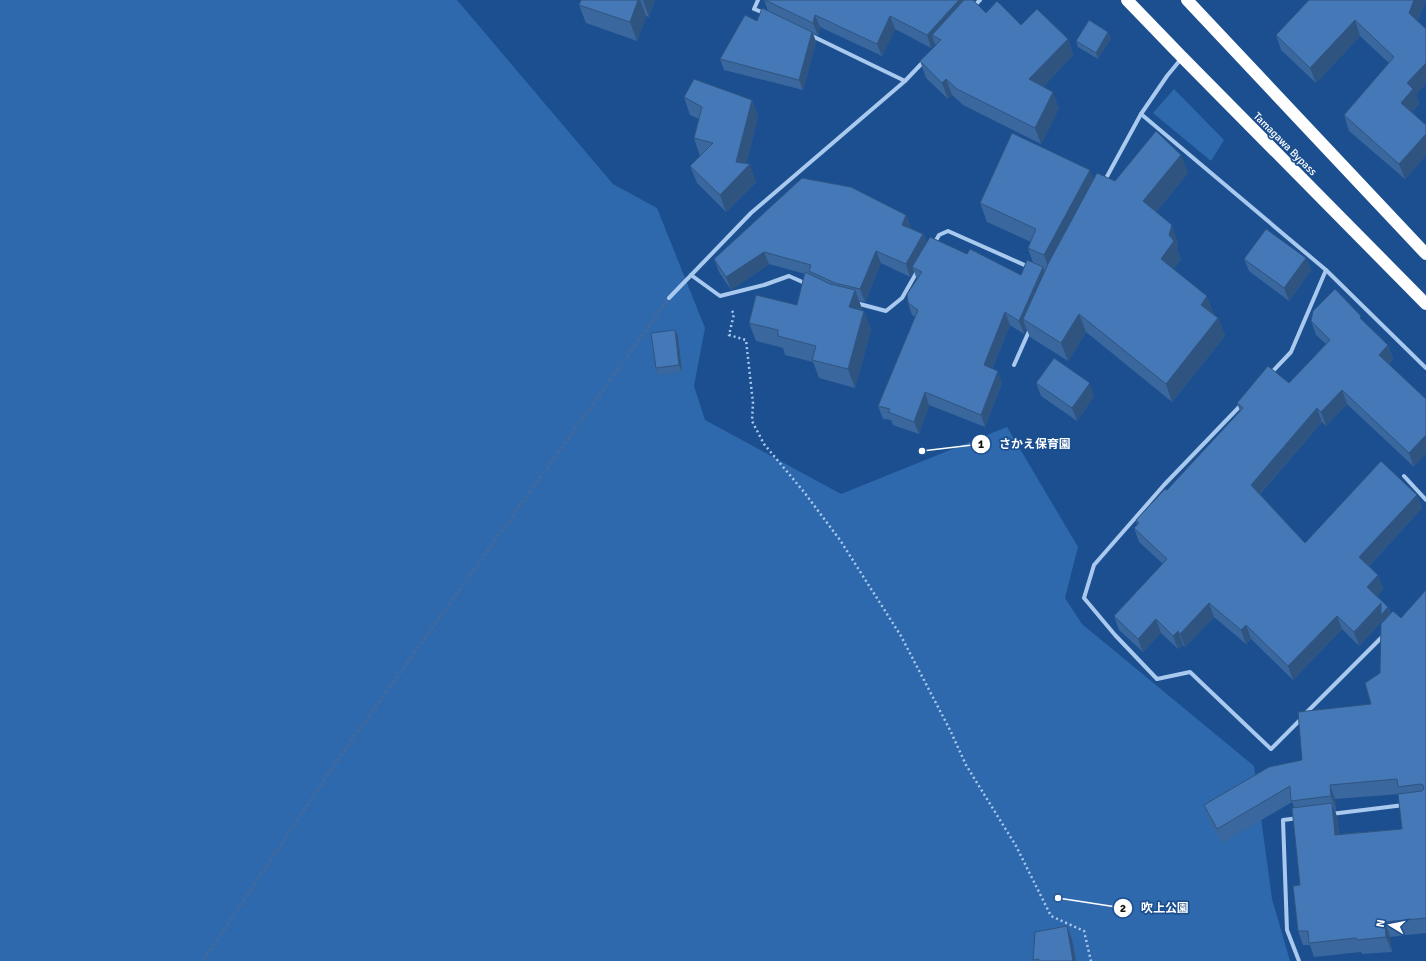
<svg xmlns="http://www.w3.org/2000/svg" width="1426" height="961" viewBox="0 0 1426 961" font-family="Signika,'Noto Sans JP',sans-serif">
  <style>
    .green { fill: #2e69ad }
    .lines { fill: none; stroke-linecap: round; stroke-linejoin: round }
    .street-tunnel { stroke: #3d69a0; stroke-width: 4; stroke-dasharray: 4 2; stroke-linecap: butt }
    .path { stroke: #a9c9ee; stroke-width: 2.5; stroke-dasharray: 2 3; stroke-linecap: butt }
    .street { stroke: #a9c9ee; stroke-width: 4 }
    .highway { stroke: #fff; stroke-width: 12 }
    .wall { fill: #3a679d; fill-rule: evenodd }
    .shaded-wall { fill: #305480 }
    .building { fill: #4478b7; stroke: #305480 }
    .labels { text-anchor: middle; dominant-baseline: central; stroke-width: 3.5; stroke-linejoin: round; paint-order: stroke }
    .street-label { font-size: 11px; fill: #fff; stroke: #1b4f8f }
    .leader { fill: none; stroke: #fff; stroke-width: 1.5 }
    .callout-dot { fill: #fff; stroke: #1b4f8f; stroke-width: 1.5 }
    .mark-label { font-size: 12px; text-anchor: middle; font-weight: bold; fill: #111 }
    .callout-label { font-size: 12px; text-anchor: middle; font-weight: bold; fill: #fff; stroke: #1b4f8f; stroke-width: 3.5; stroke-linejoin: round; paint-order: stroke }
  </style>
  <rect width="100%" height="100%" fill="#1b4f8f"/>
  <g class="green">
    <path d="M0 0H457L613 184 657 208 705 328 694 386 705 420 841 494 1007 427 1078 547 1065 598 1082 624 1254 766 1272 899 1290 961H0Z"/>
    <path d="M1174 89 1224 140 1211 161 1153 113Z"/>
  </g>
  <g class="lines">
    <path class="street-tunnel" d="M203 961 341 755 669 298"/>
    <path class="path" d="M732 311 734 314 729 335 746 340 753 403 752 421 764 444 804 492 840 540 901 636 950 730 966 765 1016 846 1051 916 1084 931 1091 961"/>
    <g class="street">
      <path d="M758 0 754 9 764 13"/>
      <path d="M973 7 980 0"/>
      <path d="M810 35 905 81"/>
      <path d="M1141 114 1326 270 1426 368"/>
      <path d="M1104 182 1141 114 1167 76 1181 59"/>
      <path d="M934 244 939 235 948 231 1029 267"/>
      <path d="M691 275 720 296 764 285 789 276 807 284"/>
      <path d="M669 298 751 213 905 81 924 61"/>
      <path d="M856 303 886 311 902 298 918 270"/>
      <path d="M1014 365 1030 329"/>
      <path d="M1271 373 1291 352 1326 270"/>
      <path d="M1242 404 1164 485 1094 565 1084 598 1115 635 1157 679 1190 672 1271 749 1302 718"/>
      <path d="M1404 476 1426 500"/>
      <path d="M1306 713 1383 636"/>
      <path d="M1331 814 1404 805"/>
      <path d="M1299 818 1283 820 1287 930 1299 961"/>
    </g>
    <g class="highway">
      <path d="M1127 0 1182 57 1426 304"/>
      <path d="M1187 0 1426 254"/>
    </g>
  </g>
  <g class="wall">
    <path d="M581 0H655L649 17 646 16 637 41 586 23 579 5Z"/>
    <path d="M764 0H973L986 13 1021 25 1068 39 1073 55 1043 87 1059 108 1041 144 963 105 952 95 948 99 926 78 920 61 936 45 935 44 931 48 895 29 882 56 820 27 818 36 813 33 816 42 803 90 724 70 720 59 768 11Z"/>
    <path d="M1426 0 1418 21 1416 95 1419 104 1412 112 1426 125V155L1405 179 1349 131 1344 115 1389 63 1360 36 1316 83 1281 50 1276 35Z"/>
    <path d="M1108 32 1111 38 1098 59 1078 47 1076 41Z"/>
    <path d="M684 97 752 100 758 117 746 164 756 182 726 212 697 183 690 166 700 156 694 138 699 119 690 115Z"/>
    <path d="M1188 173 1156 212 1178 243 1177 249 1181 259 1173 269 1214 314V315L1218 318 1225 336 1172 402 1086 332 1068 361 1030 337 1026 328 1024 334 1010 325 992 369 1002 383 985 427 929 405 919 434 893 425 891 420 883 419 878 406 915 317 912 315 908 303 917 280 914 271 910 277 881 263 865 302 859 301 862 309V310L871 329 855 388 819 378 813 362 785 355 783 348 756 341 749 323 797 305 805 274 769 264 731 290 719 272 714 259 906 215 911 228 923 234 927 243 967 254 1021 275 1033 263 1028 248 1031 242 987 222 980 203 1094 179 1115 181Z"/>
    <path d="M1306 258 1311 270 1289 301 1249 271 1244 259Z"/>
    <path d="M1311 321H1363L1388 345 1393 359 1389 364 1414 467 1347 404 1326 426 1322 422 1260 494 1305 543 1417 495 1422 508 1369 566 1378 575 1383 589 1377 596 1388 607 1391 614 1401 618 1426 590V933L1390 937 1392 952 1362 954 1361 952 1314 957 1310 945H1303L1298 931 1300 885 1294 807 1292 802 1222 843 1209 820 1204 805 1302 760 1371 704 1380 673 1383 622V620L1359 646 1342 629 1293 680 1251 639 1246 644 1214 617 1185 647 1183 645 1178 649 1161 633 1143 652 1119 630 1114 616 1163 564 1139 542 1134 528 1137 525 1136 520 1167 490 1240 411 1237 403 1289 383 1326 344 1316 335ZM1400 794 1402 829 1339 834 1337 817 1335 810H1336L1335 799Z"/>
    <path d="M675 330 678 336 682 372 658 375 656 368Z"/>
    <path d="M1036 383 1094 396 1077 421 1041 396Z"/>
    <path d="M1072 939 1076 961H1033V960Z"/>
  </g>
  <g class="shaded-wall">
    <path d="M638 0H640L646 16 637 41 630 22Z"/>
    <path d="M643 0H655L649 17Z"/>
    <path d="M959 0H967L932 35 935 44 931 48 927 35Z"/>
    <path d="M1414 0H1426L1415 28 1409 13Z"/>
    <path d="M815 15 820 27 818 36 813 23Z"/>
    <path d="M890 16 895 29 882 56 877 44Z"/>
    <path d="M1355 20 1360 36 1316 83 1310 68Z"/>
    <path d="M812 32 816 42 803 90 799 80Z"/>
    <path d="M1108 32 1111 38 1098 59 1096 53Z"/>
    <path d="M1068 39 1073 55 1035 96 1029 79Z"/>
    <path d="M1426 63V84L1416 95 1419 104 1407 118 1401 103 1407 83Z"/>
    <path d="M946 79 952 95 948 99 942 83Z"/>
    <path d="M1053 92 1059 108 1041 144 1035 128Z"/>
    <path d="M752 100 758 117 745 169 750 164 756 182 726 212 720 195 736 162Z"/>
    <path d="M1426 134V155L1405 179 1399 164Z"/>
    <path d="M1181 155 1188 173 1150 219 1143 201Z"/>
    <path d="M1090 170 1097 188 1050 273 1044 255Z"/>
    <path d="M906 215 911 228 907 237 902 225Z"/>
    <path d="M1172 225 1178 243 1177 249 1181 259 1167 277 1161 259 1169 235Z"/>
    <path d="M923 234 928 247 912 267 914 271 910 277 906 264Z"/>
    <path d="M876 251 881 263 865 302 860 289Z"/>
    <path d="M764 252 769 264 731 290 726 277Z"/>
    <path d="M1306 258 1311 270 1289 301 1284 288Z"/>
    <path d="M1043 267 1047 280 1023 319 1026 328 1024 334 1019 321Z"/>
    <path d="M855 290 862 309 855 325 849 307Z"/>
    <path d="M1207 296 1214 314 1208 322 1201 305Z"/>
    <path d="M864 311 871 329 855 388 848 369Z"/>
    <path d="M1005 312 1010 325 988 378 984 365Z"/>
    <path d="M1079 314 1086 332 1068 361 1061 343Z"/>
    <path d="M1218 318 1225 336 1172 402 1166 384Z"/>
    <path d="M675 330 678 336 682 372 679 365Z"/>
    <path d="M1388 345 1393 359 1384 368 1379 355Z"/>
    <path d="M998 371 1002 383 985 427 981 415Z"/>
    <path d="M1090 383 1094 396 1077 421 1072 408Z"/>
    <path d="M1342 390 1347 404 1326 426 1321 412Z"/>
    <path d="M925 392 929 405 919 434 914 422Z"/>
    <path d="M1317 408 1322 422 1256 498 1251 485Z"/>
    <path d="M1426 435V454L1414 467 1409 453Z"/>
    <path d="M1417 495 1422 508 1364 571 1359 557Z"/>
    <path d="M1378 575 1383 589 1372 601 1367 587Z"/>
    <path d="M1209 603 1214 617 1185 647 1180 634Z"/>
    <path d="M1381 603 1388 607 1393 621 1386 629 1383 620 1359 646 1354 632Z"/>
    <path d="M1337 616 1342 629 1293 680 1288 666Z"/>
    <path d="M1156 619 1161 633 1143 652 1138 639Z"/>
    <path d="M1246 625 1251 639 1246 644 1241 630Z"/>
    <path d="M1178 631 1183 645 1178 649 1173 636Z"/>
    <path d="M1330 785 1335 799 1336 810 1331 796Z"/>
    <path d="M1332 803 1337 817 1340 849 1335 835Z"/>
    <path d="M1385 922 1390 937 1392 952 1386 937Z"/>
    <path d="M1067 926 1072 939 1076 961H1073Z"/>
  </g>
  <g class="building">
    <path d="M581 0H638L630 22 579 5Z"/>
    <path d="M765 0H959L927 35 890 16 877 44 815 15 813 23Z"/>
    <path d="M964 0H973L986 13 997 1 1021 25 1037 9 1068 39 1029 79 1053 92 1035 128 957 89 946 79 942 83 920 61 941 40 932 35Z"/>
    <path d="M1309 0H1414L1409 13 1426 29V63L1407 83 1413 89 1401 103 1426 125V134L1399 164 1344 115 1394 57 1355 20 1310 68 1276 35Z"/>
    <path d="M762 8 812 32 799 80 720 59 745 15 757 21Z"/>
    <path d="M1089 20 1108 32 1096 53 1076 41Z"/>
    <path d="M694 79 752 100 736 162 750 164 720 195 690 166 713 143 694 138 702 107 684 97Z"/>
    <path d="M1156 131 1181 155 1143 201 1172 225 1169 235 1174 241 1161 259 1207 296 1201 305 1218 318 1166 384 1079 314 1061 343 1023 319 1049 262 1097 173 1115 181Z"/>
    <path d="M1012 133 1090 170 1044 255 1028 248 1036 229 980 203Z"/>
    <path d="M802 178 851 187 906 215 902 225 923 234 906 264 876 251 860 289 835 283 809 271 811 265 764 252 726 277 714 259Z"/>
    <path d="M1266 229 1306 258 1284 288 1244 259Z"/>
    <path d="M930 237 967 254 970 249 1021 275 1027 260 1043 267 1019 321 1005 312 984 365 998 371 981 415 925 392 914 422 888 412 890 409 878 406 918 310 908 303 907 294 922 272 912 267Z"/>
    <path d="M805 272 830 284 855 290 849 307 864 311 848 369 812 360 816 346 778 336V330L749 323 756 295 797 305Z"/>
    <path d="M1335 289 1361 316 1360 318 1388 345 1379 355 1426 399V435L1409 453 1342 390 1321 412 1317 408 1251 485 1305 543 1381 461 1417 495 1359 557 1378 575 1367 587 1388 607 1381 615V603L1354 632 1337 616 1288 666 1246 625 1241 630 1209 603 1180 634 1178 631 1173 636 1156 619 1138 639 1114 616 1167 559 1134 528 1139 523 1136 520 1165 489 1167 490 1243 408 1237 403 1268 366 1289 383 1330 340 1311 321 1313 311Z"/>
    <path d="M675 330 679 365 656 368 651 333Z"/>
    <path d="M1054 358 1090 383 1072 408 1036 383Z"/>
    <path d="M1426 590V918L1385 922 1386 937 1357 940 1356 938 1309 943 1308 931H1298L1293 886 1300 885 1292 808 1332 803 1335 835 1402 829 1398 794 1422 791 1424 789 1423 785 1420 784 1398 787 1397 779 1330 785 1331 796 1291 801 1290 786 1217 829 1204 805 1269 767 1302 760 1298 712 1371 704 1365 683 1380 673 1381 624 1393 611 1401 618Z"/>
    <path d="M1067 926 1073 961H1039V959L1033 960 1035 932Z"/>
  </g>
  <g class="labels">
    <g class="street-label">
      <text transform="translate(1285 144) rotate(45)">Tamagawa Bypass</text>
    </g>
  </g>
  <path class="leader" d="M922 451L981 444M1058 898L1123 908"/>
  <g class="callout-dot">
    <circle cx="922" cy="451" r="4"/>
    <circle cx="1058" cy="898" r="4"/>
    <circle cx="981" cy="444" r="10"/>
    <circle cx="1123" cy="908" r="10"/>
  </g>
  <g class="mark-label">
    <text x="981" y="448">1</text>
    <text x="1123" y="912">2</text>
  </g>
  <g class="callout-label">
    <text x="1035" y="448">さかえ保育園</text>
    <text x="1165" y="912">吹上公園</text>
  </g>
  <g transform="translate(1390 925) rotate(280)" stroke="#1b4f8f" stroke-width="3" paint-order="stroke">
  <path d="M0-3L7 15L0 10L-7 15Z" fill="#ffffff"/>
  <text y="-6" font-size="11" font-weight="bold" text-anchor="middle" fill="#ffffff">N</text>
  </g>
</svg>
